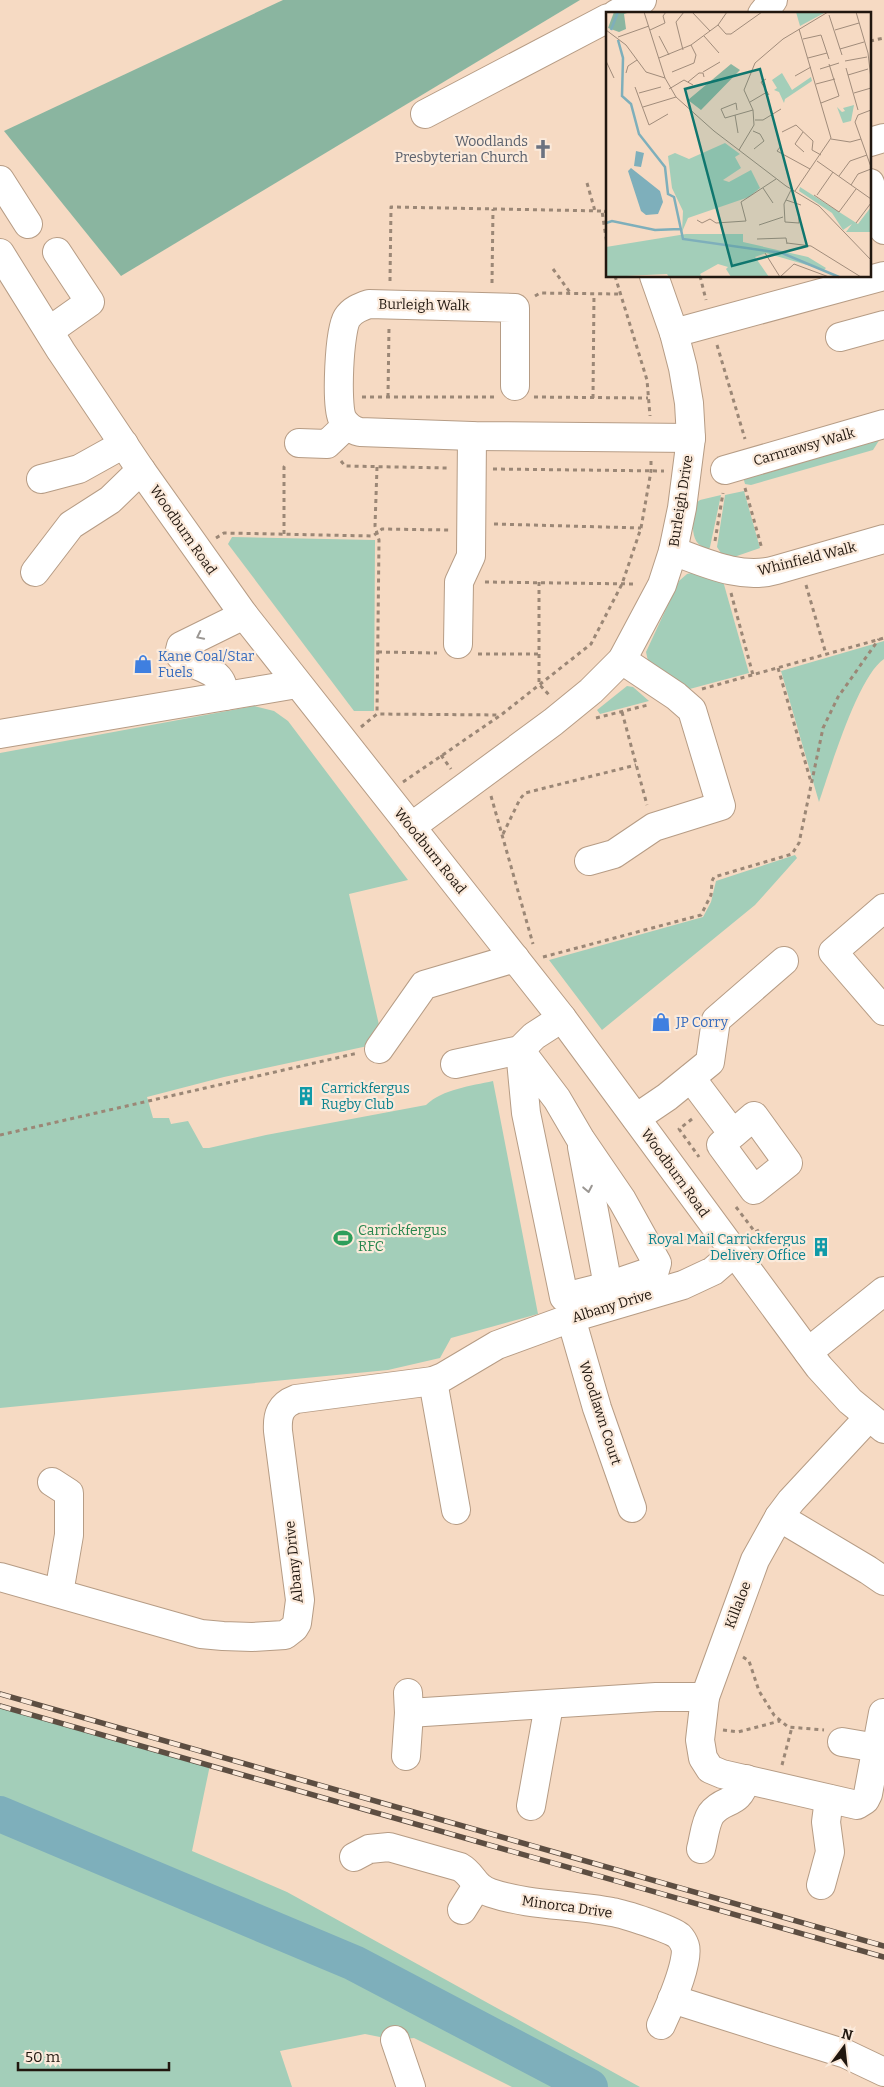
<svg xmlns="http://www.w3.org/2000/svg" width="884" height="2087" viewBox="0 0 884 2087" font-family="Bitter,serif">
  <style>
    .green { fill: #a3ceb9 }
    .forest { fill: #8ab5a0 }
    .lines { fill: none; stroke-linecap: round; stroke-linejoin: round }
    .river { stroke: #7eafbb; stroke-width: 36 }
    .minor-casing { stroke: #b69c85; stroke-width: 30 }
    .path { stroke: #9b8776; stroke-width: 3; stroke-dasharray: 4 4; stroke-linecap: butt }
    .minor { stroke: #fff; stroke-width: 28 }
    .rail-casing { stroke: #5d4e42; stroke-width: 5.5 }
    .rail { stroke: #fbeadb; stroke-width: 4; stroke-dasharray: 11; stroke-linecap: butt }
    .oneway { stroke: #9b9793 }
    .labels { text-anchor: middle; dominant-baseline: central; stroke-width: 4.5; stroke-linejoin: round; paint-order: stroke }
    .worship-label { font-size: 14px; fill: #5b616d; stroke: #fbeadb; text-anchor: end }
    .street-label { font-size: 14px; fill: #21170f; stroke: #fbeadb }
    .shop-label { font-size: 14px; fill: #366cbe; stroke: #fbeadb; text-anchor: start }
    .culture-label { font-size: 14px; fill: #0d838f; stroke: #fbeadb; text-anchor: start }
    .leisure-label { font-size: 14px; fill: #27864d; stroke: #fbeadb; text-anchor: start }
    .inset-river { fill: none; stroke: #7eafbb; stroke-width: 2.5 }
    .inset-road { fill: none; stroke: #a18c7b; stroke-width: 1 }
    .view { fill: #0f766e; fill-opacity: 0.15; stroke: #0f766e; stroke-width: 2.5 }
    .inset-edge { fill: none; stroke: #21170f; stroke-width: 2.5 }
  </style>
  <rect width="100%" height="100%" fill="#f6dac3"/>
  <g class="green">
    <path d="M880 439 873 450 751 485 745 484 741 469Z"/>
    <path d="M744 491 760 548 734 557 721 553 717 547 725 495Z"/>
    <path d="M721 495 710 547 709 549C697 547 693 538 693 527H690L696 503 700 500Z"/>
    <path d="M232 537 375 540 374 711H354L228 544Z"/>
    <path d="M695 572 723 581 749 673 686 690 648 661 646 652 679 581 687 574Z"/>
    <path d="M884 641V659C858 676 830 770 819 802L781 671Z"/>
    <path d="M627 686 633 687 649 701 600 714 597 710Z"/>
    <path d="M254 706 274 711 288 721 408 880 349 894 382 1038 377 1044 224 1077 147 1097 153 1118H169L171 1124 188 1121 203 1148H209L266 1135 426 1105C443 1089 471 1086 493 1081L538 1314 451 1338 440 1358 388 1370 0 1408V753Z"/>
    <path d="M795 855 797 858 755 905 602 1030 549 960 703 917 711 902 716 881Z"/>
    <path d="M0 1706 210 1765 192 1851 287 1892 640 2087H512L414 2038 395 2040 365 2034 280 2051 292 2087H0Z"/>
  </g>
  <path class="forest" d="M283 0H580L121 276 4 131Z"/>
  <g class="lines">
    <path class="river" d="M0 1814 354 1963 590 2087"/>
    <g class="minor-casing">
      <g id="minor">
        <path d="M616 14 642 0"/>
        <path d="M762 14 773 0"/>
        <path d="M425 114 608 18"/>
        <path d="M870 142 884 138"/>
        <path d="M0 180 28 224"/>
        <path d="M870 183 884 230"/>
        <path d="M0 253 61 351 141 470 244 615 562 1018 819 1367 850 1401 884 1429"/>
        <path d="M49 331 90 302 57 252"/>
        <path d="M674 333 884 276"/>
        <path d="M840 337 884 325"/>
        <path d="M515 386V308L369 304C360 307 352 310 347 318 339 331 336 404 342 418 346 426 352 430 360 432L472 436 691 438"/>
        <path d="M299 443 327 444 347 425"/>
        <path d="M725 470 884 424"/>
        <path d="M41 479 79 469 124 444"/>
        <path d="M673 551C706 563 741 580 776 570L884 539"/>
        <path d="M35 572 71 525 110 500 141 470"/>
        <path d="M458 644 459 582 471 556 472 436"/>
        <path d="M225 696C224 691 223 684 220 680 211 666 188 666 179 654L181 646 244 615"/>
        <path d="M0 734 297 684"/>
        <path d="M411 827 553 722 591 691 622 660 662 585 673 551 682 508 691 438 689 403 683 368 674 333 654 276"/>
        <path d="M589 861 614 854 654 827 721 806 692 710 676 696 622 660"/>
        <path d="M884 908 833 952 884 1011"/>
        <path d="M379 1049 424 985 515 958"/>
        <path d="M520 1050 557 1099 581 1140 622 1200 657 1263 655 1270 608 1286 564 1297 526 1113Z"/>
        <path d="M455 1064 520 1050 534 1036 562 1018"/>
        <path d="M691 1078 733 1134 754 1116 788 1163 754 1190 721 1145 733 1134"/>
        <path d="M636 1118 667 1097 710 1062 716 1020 784 961"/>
        <path d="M582 1147 608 1286"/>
        <path d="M571 1318 597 1408 632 1508"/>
        <path d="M808 1352 884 1291"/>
        <path d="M433 1381 456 1510"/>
        <path d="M869 1417 791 1501 779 1517 755 1560 705 1697 700 1740 703 1758 710 1769 722 1774 857 1805 865 1800 868 1794 883 1713"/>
        <path d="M52 1482 69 1493V1535L59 1593"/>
        <path d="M779 1517 868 1570 884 1581"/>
        <path d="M0 1577 201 1634 223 1636 252 1637 285 1635 294 1628 297 1623 300 1600 278 1431C277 1415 280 1405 296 1399L433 1381 443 1377 497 1345 571 1318 683 1285 713 1271 734 1253"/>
        <path d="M409 1713 656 1697H705"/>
        <path d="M842 1742 877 1748"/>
        <path d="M406 1756 409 1713 408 1693"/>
        <path d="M531 1806 549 1705"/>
        <path d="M701 1849C704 1838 705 1823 711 1814 725 1796 738 1808 746 1779"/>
        <path d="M354 1857 369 1849 389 1847 460 1867C474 1875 473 1887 491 1893 530 1906 572 1904 612 1912 624 1914 671 1929 679 1936 682 1939 684 1943 685 1946 690 1961 668 2010 661 2025"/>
        <path d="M821 1885 830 1852 826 1822 829 1799"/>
        <path d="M462 1910 477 1886"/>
        <path d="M672 1999 846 2054 884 2072"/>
        <path d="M395 2040 411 2087"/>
      </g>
    </g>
    <g class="path">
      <path d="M870 41 884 38"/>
      <path d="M587 183 595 211"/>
      <path d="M608 212 602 211 608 251"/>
      <path d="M553 269 571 294"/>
      <path d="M615 276 647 380 650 416"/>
      <path d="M700 276 706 300"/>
      <path d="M390 281 391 207 602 211"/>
      <path d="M492 283 493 209"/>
      <path d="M535 296 540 293 620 294"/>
      <path d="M717 345 745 439"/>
      <path d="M362 397H495"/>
      <path d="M388 397 389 327"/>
      <path d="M534 397 648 398"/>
      <path d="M593 398 594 294"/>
      <path d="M341 461 345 466 449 468"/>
      <path d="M377 467 375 526 379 540 377 714"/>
      <path d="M493 469 664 471"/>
      <path d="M745 488 762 549"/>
      <path d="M494 524 641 528"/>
      <path d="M284 534V467L287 463"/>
      <path d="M216 538 224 533 373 536 382 529 449 530"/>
      <path d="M715 541 723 493"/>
      <path d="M485 582 636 584"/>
      <path d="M539 582V684L550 696"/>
      <path d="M806 585 826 654"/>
      <path d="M731 593 753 675"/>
      <path d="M378 652 437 653"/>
      <path d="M478 654H539"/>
      <path d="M778 668 811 782"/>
      <path d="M702 689 884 638"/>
      <path d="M622 712 647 805"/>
      <path d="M596 718 648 705"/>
      <path d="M361 727 377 714 500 715"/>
      <path d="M441 755 451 769"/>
      <path d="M403 782 501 715 591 644 622 584 641 528 651 471V460"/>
      <path d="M491 796 533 944"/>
      <path d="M503 834 520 799 525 793 636 765"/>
      <path d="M543 957 701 915 711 895 712 881 714 877 792 854 799 843 823 728 838 697 879 639"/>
      <path d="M692 1119 679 1129 699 1157"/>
      <path d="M0 1135 358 1053"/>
      <path d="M736 1207 755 1232 759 1230"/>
      <path d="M743 1657 749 1661 759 1691 774 1715 788 1727 824 1730"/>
      <path d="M723 1730 738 1732 780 1721"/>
      <path d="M782 1765 792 1727"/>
    </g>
    <use href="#minor" class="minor"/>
    <g class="rail-casing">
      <g id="rail">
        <path d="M0 1694 884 1946"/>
        <path d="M0 1706 884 1957"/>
      </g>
    </g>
    <use href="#rail" class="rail"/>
  </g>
  <defs><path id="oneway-chevron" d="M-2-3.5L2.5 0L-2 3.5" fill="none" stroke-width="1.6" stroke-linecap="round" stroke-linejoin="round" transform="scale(1.25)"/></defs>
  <g class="oneway">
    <use href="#oneway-chevron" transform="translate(200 636) rotate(154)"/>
    <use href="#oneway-chevron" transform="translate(588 1189) rotate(79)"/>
  </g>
  <defs>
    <g id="church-bare" transform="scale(1.5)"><path d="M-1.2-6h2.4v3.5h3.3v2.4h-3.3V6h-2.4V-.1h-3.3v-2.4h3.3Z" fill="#6b7280" stroke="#fbeadb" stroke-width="2.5" paint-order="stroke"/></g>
    <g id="shop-bare" transform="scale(1.5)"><path d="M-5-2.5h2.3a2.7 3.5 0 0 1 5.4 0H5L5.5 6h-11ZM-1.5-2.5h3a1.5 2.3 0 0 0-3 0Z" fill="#3f7fe0" stroke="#fbeadb" stroke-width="2.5" paint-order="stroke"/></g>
    <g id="building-bare" transform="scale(1.5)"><path d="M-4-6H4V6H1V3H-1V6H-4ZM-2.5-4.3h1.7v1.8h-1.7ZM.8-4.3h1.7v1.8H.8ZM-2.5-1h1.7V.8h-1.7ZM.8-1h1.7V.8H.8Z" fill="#0f9aa8" stroke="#fbeadb" stroke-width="2.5" paint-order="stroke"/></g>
    <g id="stadium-bare" transform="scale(1.5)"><path d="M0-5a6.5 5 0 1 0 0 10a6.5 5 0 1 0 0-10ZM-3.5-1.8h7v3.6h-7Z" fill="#2e9e5b" stroke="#fbeadb" stroke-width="2.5" paint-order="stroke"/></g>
  </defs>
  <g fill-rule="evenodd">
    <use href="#church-bare" x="543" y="149"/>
    <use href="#shop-bare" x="143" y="664"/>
    <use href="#shop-bare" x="661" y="1022"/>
    <use href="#building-bare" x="306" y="1096"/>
    <use href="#stadium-bare" x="343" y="1238"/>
    <use href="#building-bare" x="821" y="1247"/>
  </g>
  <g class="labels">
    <g class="worship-label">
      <text x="528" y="141">Woodlands<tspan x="528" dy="16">Presbyterian Church</tspan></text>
    </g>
    <g class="street-label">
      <text transform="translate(424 305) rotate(1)">Burleigh Walk</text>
      <text transform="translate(804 447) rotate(-16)">Carnrawsy Walk</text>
      <text transform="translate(681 501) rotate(-81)">Burleigh Drive</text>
      <text transform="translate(183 530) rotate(55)">Woodburn Road</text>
      <text transform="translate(807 559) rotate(-14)">Whinfield Walk</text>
      <text transform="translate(430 851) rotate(51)">Woodburn Road</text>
      <text transform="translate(675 1173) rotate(54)">Woodburn Road</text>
      <text transform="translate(612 1306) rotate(-17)">Albany Drive</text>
      <text transform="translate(600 1413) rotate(72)">Woodlawn Court</text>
      <text transform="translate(294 1562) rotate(-96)">Albany Drive</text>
      <text transform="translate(738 1605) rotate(-69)">Killaloe</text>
      <text transform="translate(567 1907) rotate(8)">Minorca Drive</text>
    </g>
    <g class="shop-label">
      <text x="158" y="656">Kane Coal/Star<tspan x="158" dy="16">Fuels</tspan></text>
      <text x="676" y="1022">JP Corry</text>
    </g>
    <g class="culture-label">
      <text x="321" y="1088">Carrickfergus<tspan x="321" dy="16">Rugby Club</tspan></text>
      <text x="806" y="1239" text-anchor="end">Royal Mail Carrickfergus<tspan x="806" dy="16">Delivery Office</tspan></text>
    </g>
    <g class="leisure-label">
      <text x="358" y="1230">Carrickfergus<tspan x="358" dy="16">RFC</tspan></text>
    </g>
  </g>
  <g transform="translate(606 12)">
    <rect width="265" height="265" fill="#f6dac3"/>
    <path d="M190 0H220L194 14ZM176 61 186 78 205 65 206 69 179 87 178 91 173 80 168 78 171 76 166 68ZM248 93 245 109 237 111 231 95 236 100 239 99 237 96ZM119 131 134 142 129 145 135 156 117 168 123 170 145 158 154 176 143 185 82 206 76 220 77 199 66 176 62 144 69 141 83 147ZM194 175 252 212 265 195V220H240L246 212 237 218 226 201 193 179ZM80 222H137V230L202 245 220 256 218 258 160 241 149 245 163 265H125L120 257 122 255 112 252 94 262 96 265H63L61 262 0 265V235Z" fill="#a3ceb9"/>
    <path d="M8 0H24L18 2 20 17 13 20 2 16ZM125 52 134 58 95 98 82 88Z" fill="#8ab5a0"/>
    <path d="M30 139 38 141 35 155 28 154ZM25 156 54 179 57 190 52 202 40 203 35 199 22 159Z" fill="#7eafbb"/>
    <path class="inset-river" d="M5 18 12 0M12 28 17 46 16 84 25 92 33 122 59 155 62 182 68 185 77 227 176 241 233 265M0 211 6 209 49 218 74 217"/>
    <path class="inset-road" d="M38 0 59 66 70 85 108 119 180 174 213 194 265 248M86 0 104 19M250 0 262 41 265 67M223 3 236 43M112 13 120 22H125L156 0M0 18 20 33 40 60 59 66M44 18 59 11 57 4 60 0M229 18 253 11M53 24 63 43M98 24 113 41M12 25 43 14M197 27 215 23 223 47M234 37 258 30M77 38 70 10 78 0M53 46 85 33 112 13 121 0M202 46 221 41M0 49 8 66M239 49 261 45M240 56 252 98M214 57 233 51M66 60 88 51 90 43 85 33M97 60 114 50M20 61 22 54 31 48M242 63 262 57M189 64 205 55M160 67 155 70 163 83M82 70 93 61H97L98 65M210 72 229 67M29 75 43 113 62 102M63 77 78 68 87 73M33 81 55 75M248 81 265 76M144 90 161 80M215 91 233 84 223 52M37 95 70 85M131 98 130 91 115 97 119 106 147 98M265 98 252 103 249 110 265 155M129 103 132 121M149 108H157L175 97M147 119 154 122 158 129 148 137M176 120 190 113 207 129 206 138 215 143M197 120 189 132 198 140M225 127 244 130 255 127M175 134 171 139 204 157M133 138 148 113 147 98 138 78 149 51 177 27 222 0M211 149 265 187M233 164 244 149 261 143M245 173 252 162 265 157M157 176 167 191M185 178 178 192 179 210 193 211V202M189 179 225 126 193 17M208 183 233 200 250 177M211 183 227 160M180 188 195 193M91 208 96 211 104 207 110 211 140 209 135 190 170 167M250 211 265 191M153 213 177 205M151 227 180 226 181 232M181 231 205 234 255 265M159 241 174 265 188 252 223 265"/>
    <path class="view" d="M154 57 201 234 126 254 79 77Z"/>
    <rect width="265" height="265" class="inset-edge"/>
  </g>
  <g transform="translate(844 2047) rotate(15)" stroke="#fbeadb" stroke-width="4" paint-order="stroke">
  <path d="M0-4L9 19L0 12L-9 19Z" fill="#21170f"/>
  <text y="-8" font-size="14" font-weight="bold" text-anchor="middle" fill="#21170f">N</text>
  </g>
  <path d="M18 2062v8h151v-8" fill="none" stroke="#21170f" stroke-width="2.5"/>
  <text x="25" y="2062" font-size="15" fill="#21170f" stroke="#fbeadb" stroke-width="4" paint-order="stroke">50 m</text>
</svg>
